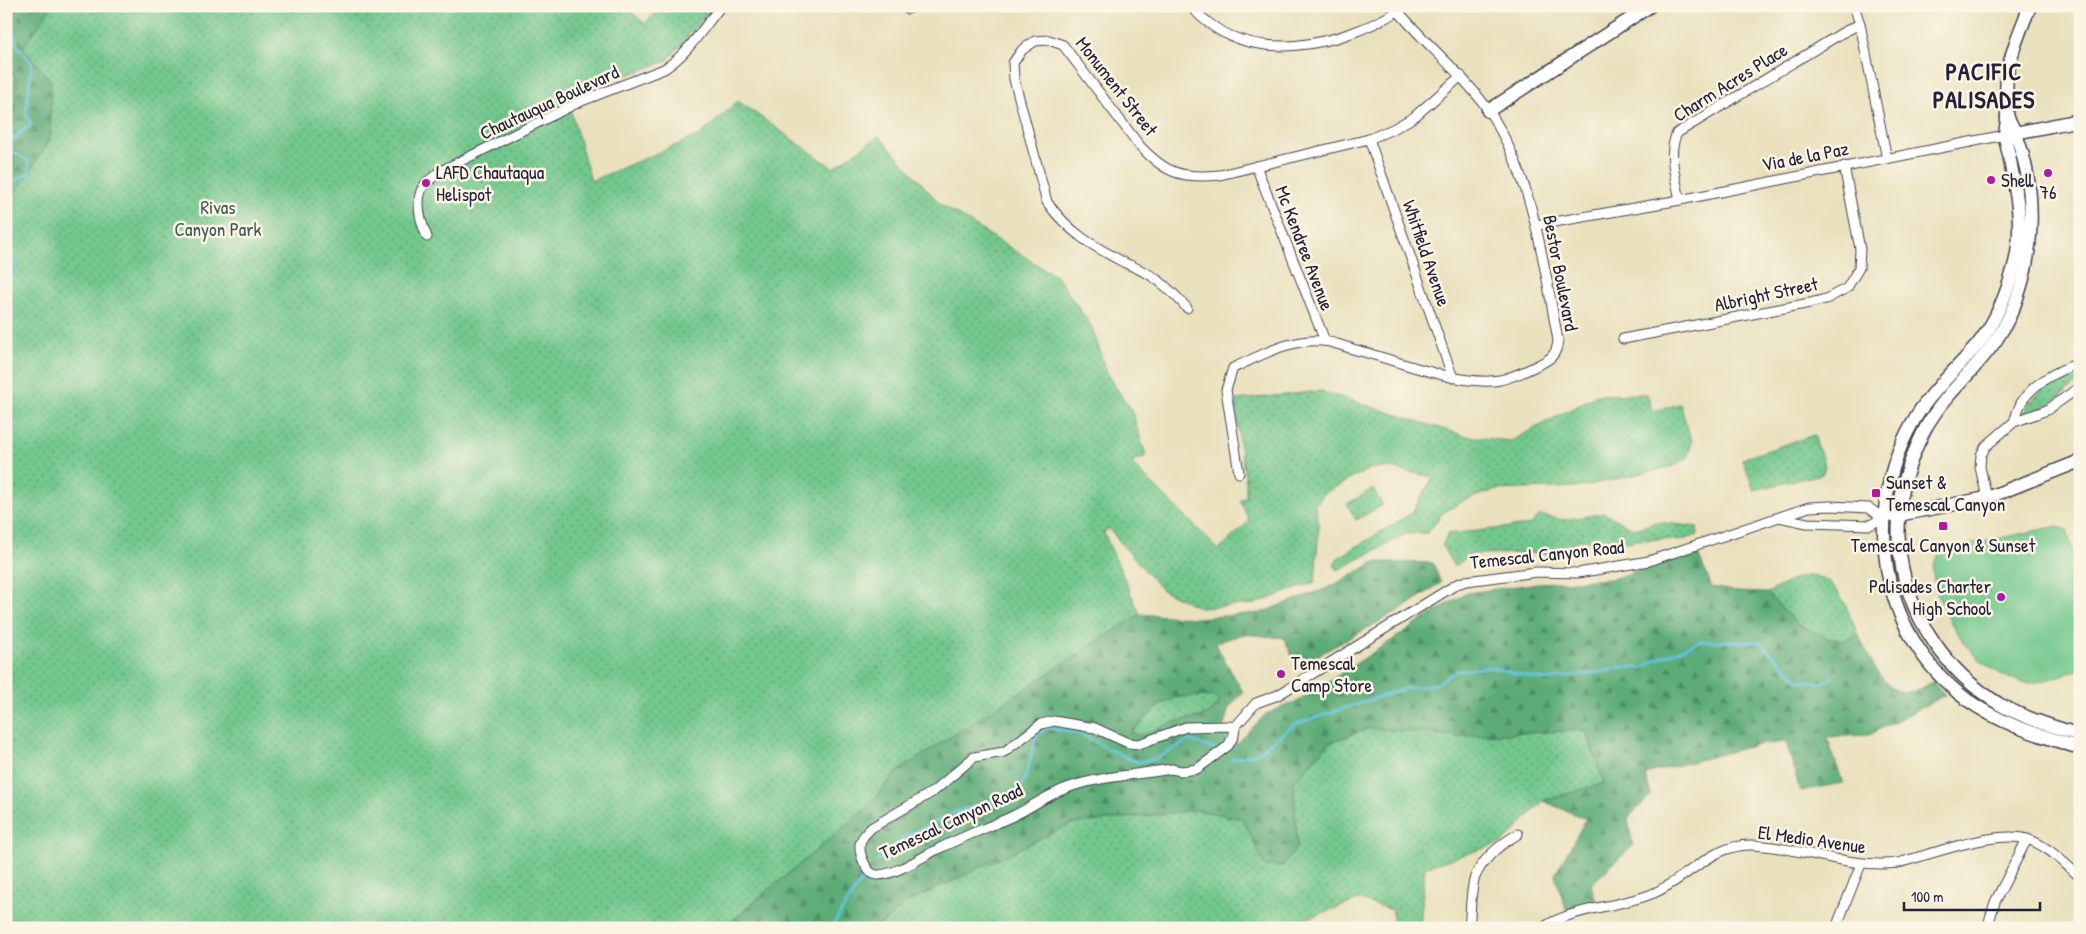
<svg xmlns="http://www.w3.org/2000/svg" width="2086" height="934" viewBox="0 0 2086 934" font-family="'Patrick Hand',sans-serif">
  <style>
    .grass { fill: url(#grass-dots); stroke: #4a7464 }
    .forest { fill: url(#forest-firs); stroke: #40675a; fill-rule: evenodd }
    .pitch { fill: #72c78c; stroke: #4a7464 }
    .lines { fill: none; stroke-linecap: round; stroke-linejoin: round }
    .stream { stroke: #63c5e1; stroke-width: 2.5 }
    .street-casing { stroke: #403f4e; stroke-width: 11 }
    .secondary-casing { stroke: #403f4e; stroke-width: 15 }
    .street { stroke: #fff; stroke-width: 9 }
    .secondary { stroke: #fff; stroke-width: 12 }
    .poi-dot { fill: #b5179e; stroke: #fcf5e5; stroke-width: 2 }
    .labels { text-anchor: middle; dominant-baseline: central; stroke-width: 5; stroke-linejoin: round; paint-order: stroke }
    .street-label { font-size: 19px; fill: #22223b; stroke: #fcf5e5 }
    .poi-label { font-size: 19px; fill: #22223b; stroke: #fcf5e5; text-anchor: start }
    .park-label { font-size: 19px; fill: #3e5c57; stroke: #fcf5e5 }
    .district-label { font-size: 24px; font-weight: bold; letter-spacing: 1px; fill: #22223b; stroke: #fcf5e5 }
  </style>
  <defs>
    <pattern id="grass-dots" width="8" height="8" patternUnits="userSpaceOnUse" patternTransform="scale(1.25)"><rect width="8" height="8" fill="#72c78c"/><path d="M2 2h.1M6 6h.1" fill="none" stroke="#5da174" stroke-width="1.8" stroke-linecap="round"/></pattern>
    <pattern id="forest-firs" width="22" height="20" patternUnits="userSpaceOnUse" patternTransform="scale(1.25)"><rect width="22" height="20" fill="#5dac78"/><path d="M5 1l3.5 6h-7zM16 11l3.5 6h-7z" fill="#4c8c64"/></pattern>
  </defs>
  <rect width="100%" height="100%" fill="#fcf5e5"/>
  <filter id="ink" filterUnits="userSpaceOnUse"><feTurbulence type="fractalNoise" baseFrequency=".02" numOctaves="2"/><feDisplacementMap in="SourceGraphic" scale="10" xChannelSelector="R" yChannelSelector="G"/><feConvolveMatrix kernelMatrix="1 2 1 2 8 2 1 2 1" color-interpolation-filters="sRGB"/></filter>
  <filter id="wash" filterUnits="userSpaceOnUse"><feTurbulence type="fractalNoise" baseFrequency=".0096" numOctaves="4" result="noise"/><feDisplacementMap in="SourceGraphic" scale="20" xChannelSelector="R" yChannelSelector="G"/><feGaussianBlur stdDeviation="1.12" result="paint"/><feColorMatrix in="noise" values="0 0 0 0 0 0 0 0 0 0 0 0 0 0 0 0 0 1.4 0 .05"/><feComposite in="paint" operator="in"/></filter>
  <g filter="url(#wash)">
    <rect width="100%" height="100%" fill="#e9e1bd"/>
    <g class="grass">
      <path d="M6 6H624L645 24 661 6H714L667 61 628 75 610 76 568 101 591 181 700 135 738 101 833 168 879 136 940 204 1057 277 1092 327 1108 376 1132 411 1146 456 1131 463 1219 550 1249 521 1240 500 1246 497V481L1239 441 1236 400 1321 391 1465 436 1511 441 1597 395 1647 394 1652 411 1680 404 1692 442 1687 458 1674 466 1581 487 1494 490 1465 500 1443 513 1427 533 1406 534 1338 570 1334 566 1338 558 1412 513 1433 477 1389 468H1371L1325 493 1315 505 1319 524 1315 582 1254 604 1200 608 1162 590 1108 528 1104 533 1140 614 898 771 862 812 723 928H6Z"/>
      <path d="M2080 368V380C2063 395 2045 410 2022 414 2036 391 2056 379 2080 368Z"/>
      <path d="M1814 435 1825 467 1822 474 1754 490 1742 459Z"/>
      <path d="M1373 489 1383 505 1356 520 1347 504Z"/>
      <path d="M1604 513 1634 529 1657 522 1697 527 1698 535 1679 541 1669 539 1635 540 1606 548 1581 539 1569 547 1550 553 1471 554 1454 567 1442 545 1448 534 1530 525 1540 515 1564 520Z"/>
      <path d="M1806 576C1811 576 1817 577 1822 578 1842 586 1849 616 1858 634L1843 641 1830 639 1798 625 1767 593 1795 579Z"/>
      <path d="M1211 696 1220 701C1206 721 1199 716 1179 721 1166 724 1153 732 1141 736L1131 732 1160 705 1176 697Z"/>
      <path d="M1369 728 1460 736 1586 730 1605 783 1543 801 1504 842 1425 867 1420 928H1393V910L1359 900 1305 919V928H877L908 902 1070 824 1198 810 1243 819 1265 866 1297 847 1294 782 1329 743Z"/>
    </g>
    <g class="forest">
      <path d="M6 6H52L23 48 51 81 50 140 13 197 16 77 6 70Z"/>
      <path d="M1697 552 1712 587 1738 592 1767 593 1798 625 1830 639 1843 641 1858 634C1874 666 1889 714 1933 681L1945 695 1869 735 1827 737 1843 783 1800 791 1786 742 1756 745 1645 774 1651 795 1628 818 1633 846 1591 884 1598 909 1568 916 1555 875 1586 819 1543 801 1604 783 1586 730 1460 736 1369 728 1329 743 1294 782 1297 847 1283 866H1265L1243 819 1198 810 1070 824 908 902 877 928H723L862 812 898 771 1140 614 1196 618 1260 613 1330 587 1375 562 1433 563 1441 583 1400 610 1297 667 1284 638 1244 634 1215 643 1243 692 1229 708 1223 728 1237 744 1266 714 1302 699 1441 608 1467 593 1540 583 1611 579ZM1211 696 1220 701C1207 721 1198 717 1179 721 1166 724 1153 731 1141 736L1131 732 1160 705 1176 697Z"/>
    </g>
    <path class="pitch" d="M2058 526 2067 530 2080 579V669C2068 673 2038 684 2028 683 2009 681 1986 667 1974 654 1956 637 1932 593 1933 569 1933 564 1936 559 1938 555L1966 551 1967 545Z"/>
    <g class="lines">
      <g class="stream">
        <path d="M6 9 10 16 16 44 32 63 26 112 31 124 9 143 10 150 28 161 30 173 6 184"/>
        <path d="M6 248 12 250 16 274 6 281"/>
        <path d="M1232 759 1258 753 1293 725 1404 689 1435 684 1457 671 1489 667 1543 680 1608 671 1620 667 1643 668 1657 659 1701 641 1760 642 1798 680 1822 683 1832 677"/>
        <path d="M877 861 904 837 958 811 1015 794 1025 780 1036 736 1048 728 1081 734 1108 749 1137 762 1155 759 1190 740 1213 749"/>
        <path d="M831 928 863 878"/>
      </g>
    </g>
  </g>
  <g filter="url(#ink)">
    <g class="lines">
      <g class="street-casing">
        <g id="street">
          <path d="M1191 6C1245 71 1345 46 1406 6"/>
          <path d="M1854 6 1860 24 1887 159"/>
          <path d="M907 9 915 6"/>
          <path d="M1369 139 1453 378"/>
          <path d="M1256 166 1325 341"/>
          <path d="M1680 200C1676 178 1667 154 1677 133L1842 33 1860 24"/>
          <path d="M1537 225 1680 200 2005 135"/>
          <path d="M427 237C422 225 416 205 421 191 424 182 434 177 441 171L579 102 664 69C688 54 703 28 721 6"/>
          <path d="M1187 308C1177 297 1168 287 1156 279 1147 272 1136 268 1125 263 1093 246 1069 233 1047 202L1014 79 1013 63 1022 50 1035 41 1049 40 1063 45 1139 145C1165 173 1181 179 1220 175L1369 139 1393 129 1414 117 1461 76"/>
          <path d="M1623 339 1810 303 1826 299 1847 288 1859 268 1860 249 1844 166"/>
          <path d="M2014 422C2016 416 2018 409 2021 403 2033 383 2058 370 2080 363"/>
          <path d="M1239 473 1226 390 1233 368C1262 355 1291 338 1323 341 1335 342 1348 348 1360 351 1398 361 1462 387 1500 380 1513 377 1524 372 1536 366 1549 360 1557 356 1558 340 1543 261 1534 180 1489 111 1462 72 1423 43 1394 6"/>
          <path d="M1987 498 1980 467 1981 455 1986 446 2014 422 2047 410 2080 387"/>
          <path d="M1054 721 1095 728 1128 743 1139 744 1186 727 1227 726 1235 727 1234 735 1228 746 1197 769 1182 771 1171 769C1137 775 1100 776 1067 788 1047 795 1032 807 1013 816 989 827 964 836 940 848 925 855 894 876 877 875 866 874 859 854 860 844 861 837 867 833 871 828L934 791 974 757 1004 752 1041 724Z"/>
          <path d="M1235 727 1256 703 1278 695 1457 584 1466 581 1537 572 1578 573 1649 561 1809 507 1830 506 1869 508 1883 518 1870 525 1807 523 1779 517"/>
          <path d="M1469 928C1471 913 1470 891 1475 877 1483 858 1501 844 1518 834"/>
          <path d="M1543 928C1569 908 1622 907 1654 893 1688 878 1712 844 1752 845 1801 847 1849 869 1898 863 1932 854 1994 830 2027 839 2047 845 2064 863 2080 877"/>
          <path d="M1836 928 1861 864"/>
          <path d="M1987 928 1995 902 2027 839"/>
        </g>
      </g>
      <g class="secondary-casing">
        <g id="secondary">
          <path d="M2030 6C2021 29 2010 53 2007 78 2005 92 2008 105 2007 118 2007 124 2005 130 2005 136 2006 146 2010 156 2011 166 2018 200 2023 230 2015 263 2008 290 1996 322 1978 344 1958 368 1934 388 1917 415 1860 506 1877 633 1966 699 2002 725 2039 735 2080 748"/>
          <path d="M1488 111 1650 6"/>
          <path d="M2007 116C2043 180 2037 280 1996 340 1973 374 1940 397 1922 435 1888 504 1890 577 1934 642 1951 667 1973 688 1999 704 2024 718 2052 726 2080 735"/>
          <path d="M2010 134 2080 120"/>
          <path d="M1893 516 1987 498 2080 461"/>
        </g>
      </g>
      <use href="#street" class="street"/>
      <use href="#secondary" class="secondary"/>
    </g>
  </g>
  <g class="poi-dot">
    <circle cx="2048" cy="173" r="5"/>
    <circle cx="1991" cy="180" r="5"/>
    <circle cx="426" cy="183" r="5"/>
    <rect x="1871" y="488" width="10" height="10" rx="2.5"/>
    <rect x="1938" y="521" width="10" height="10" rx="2.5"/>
    <circle cx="2001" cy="597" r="5"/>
    <circle cx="1281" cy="674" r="5"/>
  </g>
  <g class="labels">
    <g class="street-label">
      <text transform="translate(1730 82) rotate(-32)">Charm Acres Place</text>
      <text transform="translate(1117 86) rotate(52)">Monument Street</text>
      <text transform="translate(549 102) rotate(-25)">Chautauqua Boulevard</text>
      <text transform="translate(1805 156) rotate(-11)">Via de la Paz</text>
      <text transform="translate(1305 248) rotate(69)">Mc Kendree Avenue</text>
      <text transform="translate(1427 253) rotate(71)">Whitfield Avenue</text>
      <text transform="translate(1561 273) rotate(79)">Bestor Boulevard</text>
      <text transform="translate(1766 294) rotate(-12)">Albright Street</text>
      <text transform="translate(1547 554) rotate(-6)">Temescal Canyon Road</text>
      <text transform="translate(951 821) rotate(-25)">Temescal Canyon Road</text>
      <text transform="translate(1812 839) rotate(8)">El Medio Avenue</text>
    </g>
    <g class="poi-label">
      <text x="436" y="172">LAFD Chautaqua<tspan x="436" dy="22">Helispot</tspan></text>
      <text x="2001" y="180">Shell</text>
      <text x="2048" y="192" text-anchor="middle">76</text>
      <text x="1886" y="482">Sunset &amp;<tspan x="1886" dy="22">Temescal Canyon</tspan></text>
      <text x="1943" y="545" text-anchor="middle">Temescal Canyon &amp; Sunset</text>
      <text x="1991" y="586" text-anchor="end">Palisades Charter<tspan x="1991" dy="22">High School</tspan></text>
      <text x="1291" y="663">Temescal<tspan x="1291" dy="22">Camp Store</tspan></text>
    </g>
    <g class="park-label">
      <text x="218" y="207">Rivas<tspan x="218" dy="22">Canyon Park</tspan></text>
    </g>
    <g class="district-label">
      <text x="1984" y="71">PACIFIC<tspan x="1984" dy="28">PALISADES</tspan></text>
    </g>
  </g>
  <rect width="2086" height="934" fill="none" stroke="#fcf5e5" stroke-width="25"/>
  <path d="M1904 902v8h136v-8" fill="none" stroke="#22223b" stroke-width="2.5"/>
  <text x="1911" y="902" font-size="15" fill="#22223b" stroke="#fcf5e5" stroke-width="4" paint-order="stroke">100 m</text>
</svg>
